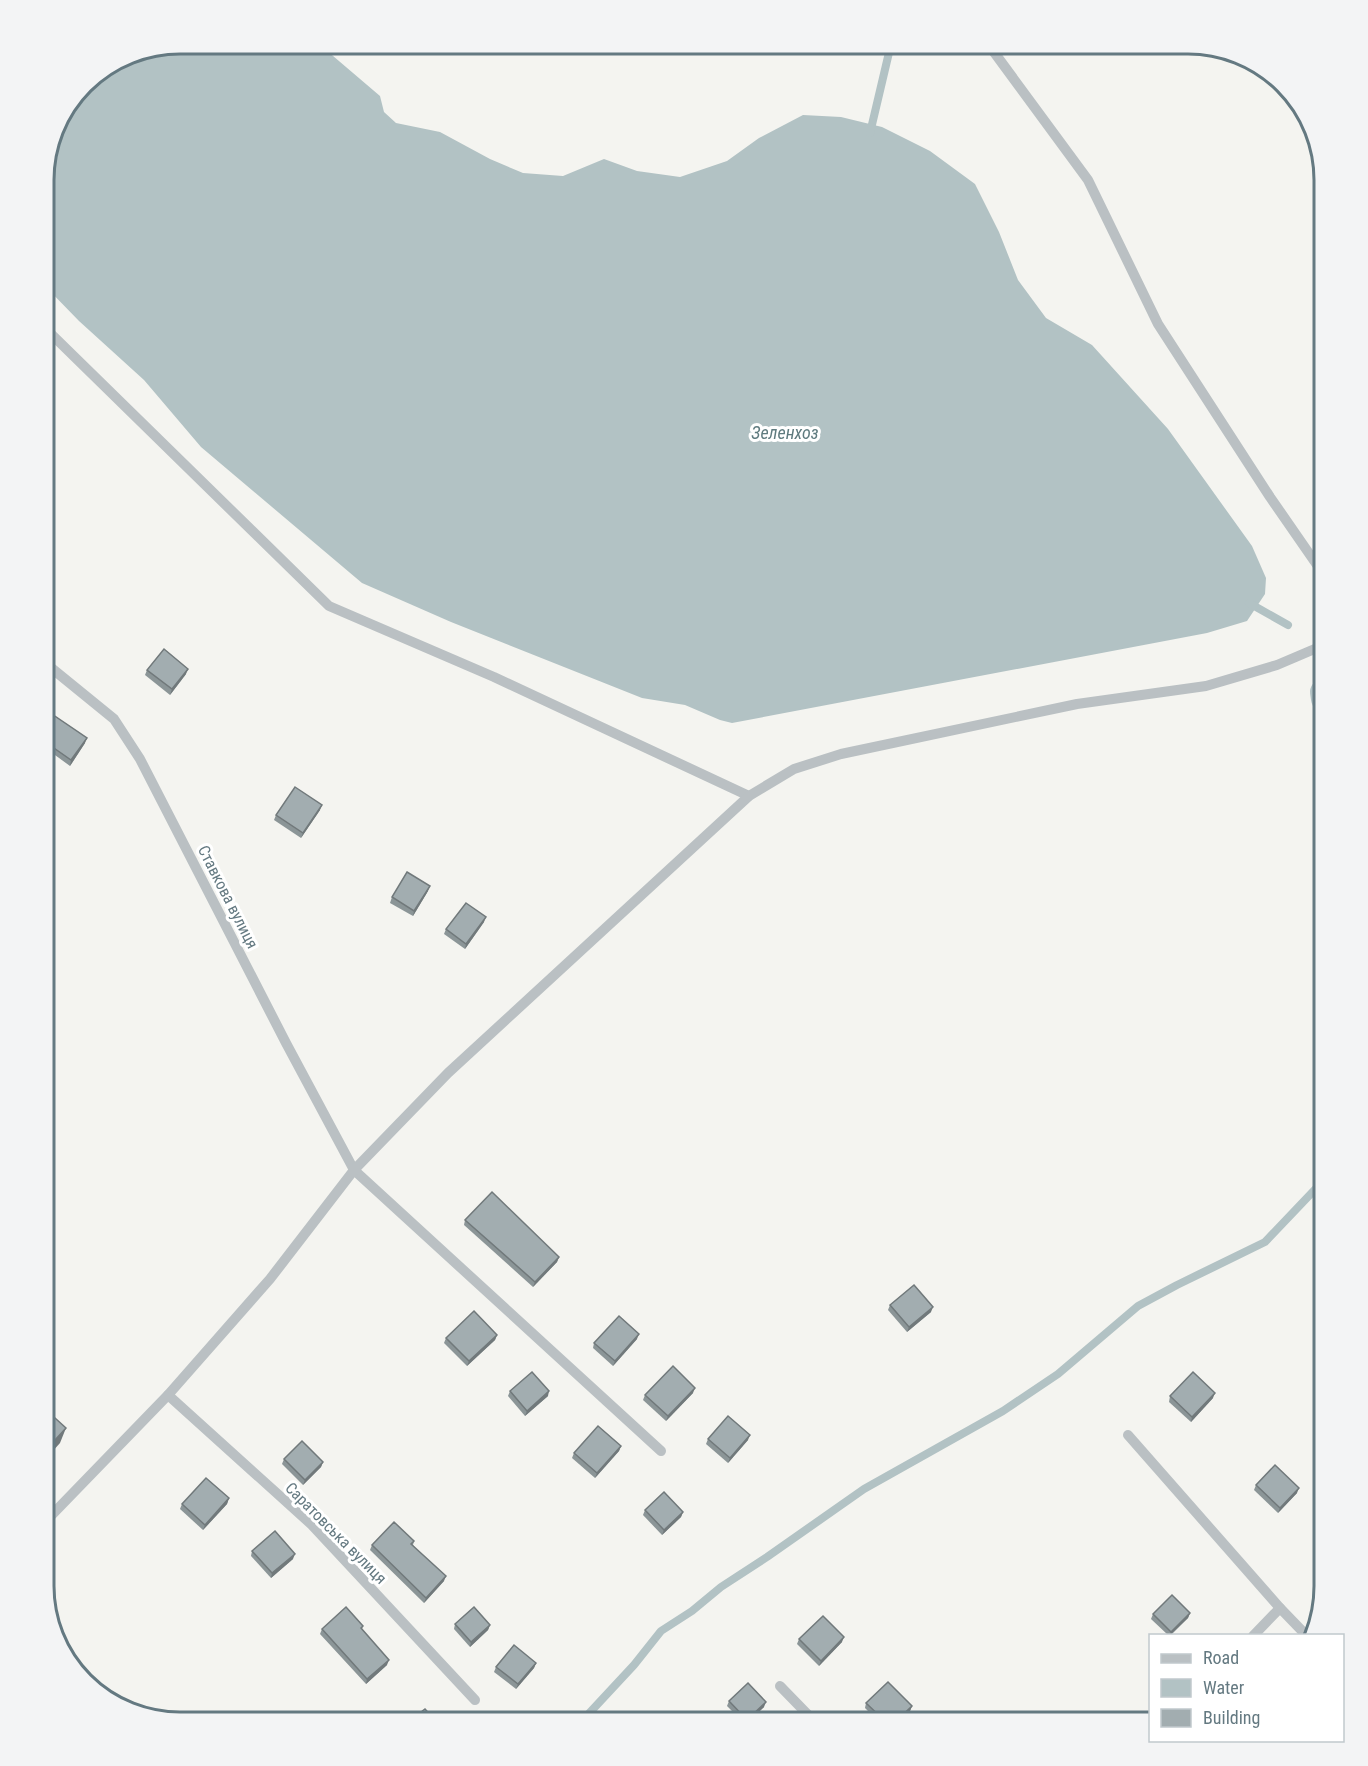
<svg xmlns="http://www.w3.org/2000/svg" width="1368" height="1766" viewBox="0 0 1368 1766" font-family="'Roboto Condensed',sans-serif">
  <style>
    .water { fill: #b2c2c4 }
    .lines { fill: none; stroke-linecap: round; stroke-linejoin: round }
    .stream { stroke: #b2c2c4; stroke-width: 8 }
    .canal { stroke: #b2c2c4; stroke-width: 26 }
    .minor { stroke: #bac0c3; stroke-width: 10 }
    .wall { fill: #8b9597 }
    .shaded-wall { fill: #71797b }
    .building { fill: #a2adb0; stroke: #71797b; stroke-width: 1.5 }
    .labels { text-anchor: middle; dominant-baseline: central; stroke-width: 6; stroke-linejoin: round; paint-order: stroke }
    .street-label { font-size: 16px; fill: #647981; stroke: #fff }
    .water-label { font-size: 18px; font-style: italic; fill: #5f7b7f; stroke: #fff }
    .rim { fill: none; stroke: #647981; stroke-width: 3 }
  </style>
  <rect width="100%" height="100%" fill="#f4f4f0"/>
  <path class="water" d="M180 44H319L380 96 384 112 396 123 440 132 490 159 523 173 563 176 604 159 637 171 680 177 727 161 759 138 803 115 841 117 882 127 930 151 975 184 999 232 1018 280 1046 318 1092 345 1168 429 1252 546 1266 578 1265 594 1247 621 1207 633 732 723 720 720 685 705 642 698 451 622 362 583 201 447 144 380 79 321 44 285V171L57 120 90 78 128 54Z"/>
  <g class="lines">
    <g class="stream">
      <path d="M870 133 891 44"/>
      <path d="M1249 603 1288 625"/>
      <path d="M1324 962V944"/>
      <path d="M581 1722 634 1665 661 1631 692 1611 721 1587 767 1557 864 1489 1003 1411 1058 1374 1138 1306 1177 1285 1265 1242 1324 1180"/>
    </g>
    <path class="canal" d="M1323 692 1324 699"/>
    <g class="minor">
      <path d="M988 44 1088 180 1158 324 1270 497 1324 575"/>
      <path d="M44 327 329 606 494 677 749 796"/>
      <path d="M44 662 114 719 140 759 286 1043 354 1170 661 1451"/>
      <path d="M168 1395 312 1525 475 1700"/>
      <path d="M1128 1435 1280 1608 1307 1636"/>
      <path d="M44 1523 168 1395 270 1279 354 1170 448 1073 749 796 794 769 841 754 1077 704 1206 686 1277 665 1324 645"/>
      <path d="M1253 1636 1280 1608"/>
      <path d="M780 1686 815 1722"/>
    </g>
  </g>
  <g class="wall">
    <path d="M147 670 186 674 170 695 145 675Z"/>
    <path d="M44 706 46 710 85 743 70 766 44 747Z"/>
    <path d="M320 810 301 838 274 820 276 815Z"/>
    <path d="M428 891 413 916 390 903 392 897Z"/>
    <path d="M484 922 465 949 444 934 446 929Z"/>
    <path d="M465 1220 559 1257 557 1262 533 1287 464 1225Z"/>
    <path d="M890 1305 931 1312 907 1332 888 1310Z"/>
    <path d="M497 1335 495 1340 467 1366 444 1343 446 1338Z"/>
    <path d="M637 1339 613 1366 593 1348 594 1343Z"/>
    <path d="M510 1391 548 1396 525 1416 508 1396Z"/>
    <path d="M693 1393 666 1421 643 1400 645 1395Z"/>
    <path d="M1170 1396 1213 1398 1191 1422 1169 1402Z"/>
    <path d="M708 1439 748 1440 728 1463 706 1444Z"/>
    <path d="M621 1446 619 1451 595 1478 572 1458 574 1453Z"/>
    <path d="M284 1459 323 1462 321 1467 303 1485 282 1464Z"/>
    <path d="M1256 1485 1297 1493 1278 1513 1254 1490Z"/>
    <path d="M229 1498 227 1504 203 1530 180 1509 182 1504Z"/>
    <path d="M645 1510 683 1512 681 1517 662 1535 643 1515Z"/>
    <path d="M414 1541 413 1545 444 1581 424 1603 370 1550 372 1545Z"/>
    <path d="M252 1551 293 1559 271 1578 251 1556Z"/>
    <path d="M1190 1613 1188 1618 1171 1635H1168L1151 1619 1153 1614Z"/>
    <path d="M455 1624 490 1625 488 1630 470 1647 454 1629Z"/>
    <path d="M363 1626 362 1629 387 1665 366 1684 320 1634 322 1629Z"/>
    <path d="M799 1639 842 1642 819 1666 797 1644Z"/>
    <path d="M536 1663 534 1668 516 1689 494 1672 496 1667Z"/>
    <path d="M729 1701 764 1707 748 1722H743L727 1706Z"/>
    <path d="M866 1703 912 1706 910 1711 898 1722H879L865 1708Z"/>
  </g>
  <g class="shaded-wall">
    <path d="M188 669 186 674 170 695 172 689Z"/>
    <path d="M87 738 85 743 70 766 71 760Z"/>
    <path d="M322 805 320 810 301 838 303 833Z"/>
    <path d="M430 886 428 891 413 916 414 911Z"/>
    <path d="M486 917 484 922 465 949 466 944Z"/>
    <path d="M559 1257 557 1262 533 1287 535 1282Z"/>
    <path d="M933 1307 931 1312 907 1332 909 1327Z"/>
    <path d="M639 1334 637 1339 613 1366 615 1361Z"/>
    <path d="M497 1335 495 1340 467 1366 469 1361Z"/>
    <path d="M695 1388 693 1393 666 1421 668 1416Z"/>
    <path d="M549 1391 548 1396 525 1416 527 1411Z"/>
    <path d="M1215 1393 1213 1398 1191 1422 1192 1417Z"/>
    <path d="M66 1428 60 1443 44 1461V1452Z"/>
    <path d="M750 1435 748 1440 728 1463 730 1458Z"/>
    <path d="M621 1446 619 1451 595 1478 597 1473Z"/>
    <path d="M323 1462 321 1467 303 1485 305 1480Z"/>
    <path d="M1299 1488 1297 1493 1278 1513 1280 1508Z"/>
    <path d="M229 1498 227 1504 203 1530 205 1525Z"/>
    <path d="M683 1512 681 1517 662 1535 664 1530Z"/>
    <path d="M295 1554 293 1559 271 1578 272 1573Z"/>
    <path d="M446 1576 444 1581 424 1603 426 1598Z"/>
    <path d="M1190 1613 1188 1618 1170 1635 1171 1632Z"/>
    <path d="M490 1625 488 1630 470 1647 471 1642Z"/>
    <path d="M844 1637 842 1642 819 1666 821 1661Z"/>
    <path d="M389 1660 387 1665 366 1684 367 1679Z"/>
    <path d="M536 1663 534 1668 516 1689 518 1684Z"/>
    <path d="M766 1702 764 1707 748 1722H746L747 1720Z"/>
    <path d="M912 1706 910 1711 898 1722H895Z"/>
  </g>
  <g class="building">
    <path d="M164 649 188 669 172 689 147 670Z"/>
    <path d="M44 706 47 708 46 710 87 738 71 760 44 741Z"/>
    <path d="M295 787 322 805 303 833 276 815Z"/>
    <path d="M407 872 430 886 414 911 392 897Z"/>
    <path d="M466 903 486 917 466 944 446 929Z"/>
    <path d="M492 1192 559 1257 535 1282 465 1220Z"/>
    <path d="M914 1285 933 1307 909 1327 890 1305Z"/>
    <path d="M474 1311 497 1335 469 1361 446 1338Z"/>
    <path d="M619 1316 639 1334 615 1361 594 1343Z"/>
    <path d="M673 1366 695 1388 668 1416 645 1395Z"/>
    <path d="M532 1372 549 1391 527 1411 510 1391Z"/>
    <path d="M1193 1372 1215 1393 1192 1417 1170 1396Z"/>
    <path d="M44 1408 66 1428 44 1452Z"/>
    <path d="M728 1416 750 1435 730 1458 708 1439Z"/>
    <path d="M598 1426 621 1446 597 1473 574 1453Z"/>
    <path d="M302 1441 323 1462 305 1480 284 1459Z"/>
    <path d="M1275 1465 1299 1488 1280 1508 1256 1485Z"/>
    <path d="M206 1478 229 1498 205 1525 182 1504Z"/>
    <path d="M664 1492 683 1512 664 1530 645 1510Z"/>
    <path d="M394 1522 414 1541 411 1544 446 1576 426 1598 372 1545Z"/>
    <path d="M275 1531 295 1554 272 1573 252 1551Z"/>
    <path d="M1172 1595 1190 1613 1171 1632 1153 1614Z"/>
    <path d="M346 1607 363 1626 361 1628 389 1660 367 1679 322 1629Z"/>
    <path d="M474 1607 490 1625 471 1642 455 1624Z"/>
    <path d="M823 1616 844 1637 821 1661 799 1639Z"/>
    <path d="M514 1645 536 1663 518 1684 496 1667Z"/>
    <path d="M888 1682 912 1706 895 1722H886L866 1703Z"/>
    <path d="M748 1683 766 1702 747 1720 729 1701Z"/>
    <path d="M425 1709 437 1722H408Z"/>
  </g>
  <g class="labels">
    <g class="street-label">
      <text transform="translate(228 897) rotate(63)">Ставкова вулиця</text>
      <text transform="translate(336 1533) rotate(45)">Саратовська вулиця</text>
    </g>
    <g class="water-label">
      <text x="785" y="432">Зеленхоз</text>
    </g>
  </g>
  <path d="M0 0H1368V1766H0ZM180 54H1188A126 126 0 0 1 1314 180V1586A126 126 0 0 1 1188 1712H180A126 126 0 0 1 54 1586V180A126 126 0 0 1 180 54Z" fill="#f3f4f5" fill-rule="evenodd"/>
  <path class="rim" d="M180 54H1188A126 126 0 0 1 1314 180V1586A126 126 0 0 1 1188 1712H180A126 126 0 0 1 54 1586V180A126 126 0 0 1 180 54Z"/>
  <rect x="1149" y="1634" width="195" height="108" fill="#ffffff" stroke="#c1c9cd" stroke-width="1.5"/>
  <rect x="1161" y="1654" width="30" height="9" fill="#bac0c3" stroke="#c1c9cd" stroke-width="1.5"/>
  <text x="1203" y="1664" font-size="18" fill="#647981">Road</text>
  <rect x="1161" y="1679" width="30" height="18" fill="#b2c2c4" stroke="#c1c9cd" stroke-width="1.5"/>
  <text x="1203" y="1694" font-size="18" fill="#647981">Water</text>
  <rect x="1161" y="1709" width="30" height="18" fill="#a2adb0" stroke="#c1c9cd" stroke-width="1.5"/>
  <text x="1203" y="1724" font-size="18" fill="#647981">Building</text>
</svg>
